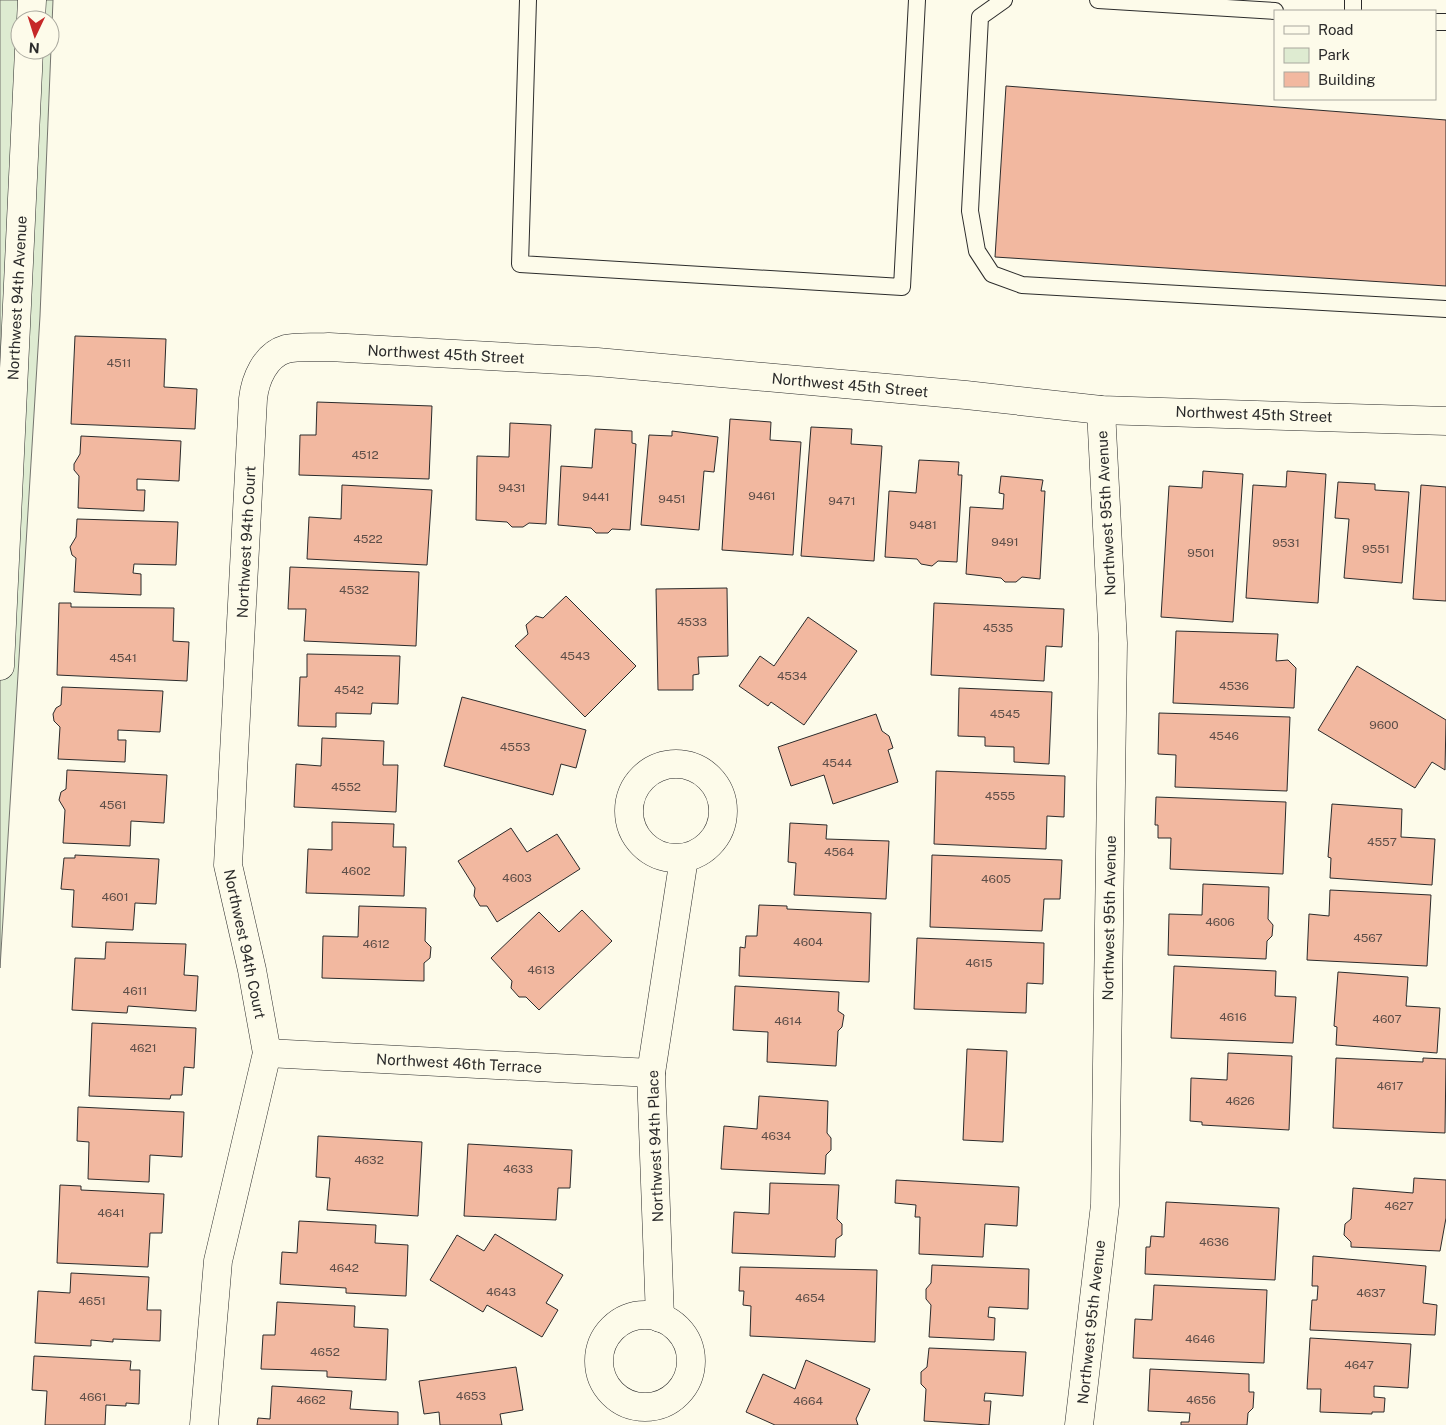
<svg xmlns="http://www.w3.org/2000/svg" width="1446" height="1425" viewBox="0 0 1446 1425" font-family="'Public Sans',sans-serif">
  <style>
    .green { fill: #deebd1; stroke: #74746e; fill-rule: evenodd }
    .building { fill: #f2b8a0; stroke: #2b2b2b }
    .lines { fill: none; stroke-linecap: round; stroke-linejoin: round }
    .service-casing { stroke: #2b2b2b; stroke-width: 18 }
    .minor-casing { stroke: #2b2b2b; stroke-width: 29 }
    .service { stroke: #fdfbea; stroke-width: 16 }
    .minor { stroke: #fdfbea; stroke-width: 28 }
    .labels { text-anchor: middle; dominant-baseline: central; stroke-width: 4; stroke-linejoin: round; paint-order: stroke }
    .number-label { font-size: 12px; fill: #5d4e48 }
    .street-label { font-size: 15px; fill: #2b2b2b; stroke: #fdfbea }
  </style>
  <rect width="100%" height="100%" fill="#fdfbea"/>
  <path class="green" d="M0 0H53L40 316 0 968ZM20 20H50V50H20Z"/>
  <g class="building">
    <path d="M1006 86 1446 120V286L995 257Z"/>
    <path d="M75 336 166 339 164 387 197 389 195 429 71 424Z"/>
    <path d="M317 402 432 406 429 479 299 475 300 435H316Z"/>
    <path d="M730 419 771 422 770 440 801 442 793 555 722 550Z"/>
    <path d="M510 423 551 425 546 524 529 523 523 527H512L507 522 476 520 477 456 509 457Z"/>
    <path d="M811 427 852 429 851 444 882 446 874 561 801 556Z"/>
    <path d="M595 429 632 431V443L636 444 630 530 612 529 608 533H596L591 528 558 525 561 466 592 468Z"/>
    <path d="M672 431 718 437 714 472 704 471 699 530 641 525 649 435 672 436Z"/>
    <path d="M81 436 181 441 179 481 137 479V490H145L144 511 78 508 79 476 74 470V464L80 454Z"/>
    <path d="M919 460 959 462 958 475H962L957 562 938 561 932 566 921 564 917 559 885 557 889 491 916 493Z"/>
    <path d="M1203 471 1243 474 1233 622 1161 617 1169 486 1202 488Z"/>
    <path d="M1287 471 1326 474 1318 603 1246 598 1253 485 1286 487Z"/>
    <path d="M1001 476 1043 480 1041 491H1045L1040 579 1022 577 1016 582H1005L1001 578 966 574 970 507 1003 509 1004 494 999 493Z"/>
    <path d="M1338 482 1375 484V490L1409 492 1402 583 1344 578 1349 519 1335 518Z"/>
    <path d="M342 485 432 490 427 565 307 559 309 517 341 519Z"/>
    <path d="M1421 485 1446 487V601L1413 599Z"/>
    <path d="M77 519 178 522 176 565 134 564 133 573 141 574V595L74 592 76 558 72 555 70 547 76 537Z"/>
    <path d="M290 567 419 572 416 646 304 641 306 609H288Z"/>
    <path d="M727 588 728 656 698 657 699 674 693 675V690H658L656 589Z"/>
    <path d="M566 596 636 666 585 717 515 646 528 634 526 625 536 616 543 618Z"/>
    <path d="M59 603H71V607L174 608 173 641 189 642 187 681 57 675Z"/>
    <path d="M934 603 1064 609 1062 647 1046 646 1044 681 931 675Z"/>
    <path d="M808 617 857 651 804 725 771 702 768 706 739 686 760 656 774 666Z"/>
    <path d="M1176 631 1278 634 1276 661 1288 660 1296 668 1294 708 1173 703Z"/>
    <path d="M307 654 400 656 398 704 372 703 371 714 336 713V727L298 726 300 677H307Z"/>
    <path d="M1357 666 1446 720 1445 770 1432 762 1415 788 1318 730Z"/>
    <path d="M62 687 163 691 160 732 118 730V740H126L125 762 58 759 60 727 54 721 53 714 56 708 61 705Z"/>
    <path d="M959 688 1052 692 1049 764 1014 762V747L985 746V737L958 736Z"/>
    <path d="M462 697 586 730 576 768 561 764 553 795 444 766Z"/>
    <path d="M1159 713 1290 717 1287 791 1175 787 1176 755 1158 754Z"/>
    <path d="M876 714 882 731 889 736 893 748 888 750 898 782 833 804 824 775 791 786 778 747Z"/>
    <path d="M322 738 384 741 383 765H398L396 812 294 807 296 764 321 766Z"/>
    <path d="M67 770 167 775 164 823 131 821 130 846 63 843 65 810 59 800 61 792 66 789Z"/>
    <path d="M936 771 1065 776 1064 817 1047 816 1046 849 934 844Z"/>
    <path d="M1156 797 1286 802 1283 874 1170 869 1171 838H1158V825H1155Z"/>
    <path d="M1332 804 1402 809 1401 837 1435 839 1432 885 1330 878 1331 858 1328 857Z"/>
    <path d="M332 822 394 824 393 847H406L404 896 306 893 308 849 332 850Z"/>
    <path d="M790 823 827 825 826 839 889 841 886 899 794 895 796 863 788 862Z"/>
    <path d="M511 828 527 852 557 834 580 869 497 922 487 906H480L474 896 475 888 458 861Z"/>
    <path d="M75 855 159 859 156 904 135 903 133 930 72 927 74 890 61 889 64 858H75Z"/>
    <path d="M932 855 1062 860 1060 899H1044L1042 931 930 927Z"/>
    <path d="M1203 884 1269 887 1268 919 1273 925 1272 936 1267 941 1266 959 1168 955 1169 914 1202 915Z"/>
    <path d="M1330 890 1431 895 1427 966 1307 960 1309 914 1329 916Z"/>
    <path d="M759 905 787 906V909L871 913 869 982 739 976 740 947 745 948 746 936H757Z"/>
    <path d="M359 906 426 908 425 941 431 947 430 958 424 963V981L322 978 323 936 358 937Z"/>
    <path d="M582 910 612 941 539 1010 526 997H519L511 988 512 981 491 958 539 912 559 932Z"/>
    <path d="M917 938 1044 943 1043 984 1027 983 1026 1013 914 1009Z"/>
    <path d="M106 942 186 944 184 975 198 976 196 1011 128 1006 127 1013 72 1010 75 958 105 959Z"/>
    <path d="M1174 966 1276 971 1275 996 1296 997 1293 1043 1171 1038Z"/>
    <path d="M1338 972 1408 977 1406 1006 1440 1008 1437 1053 1336 1045 1337 1027 1334 1026Z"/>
    <path d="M735 986 839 992 838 1011 844 1015 842 1027 838 1031 836 1066 767 1062 768 1032 733 1030Z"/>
    <path d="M92 1023 196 1028 194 1068 184 1067 182 1095H171L170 1099 89 1096Z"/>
    <path d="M967 1049 1007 1051 1003 1142 963 1140Z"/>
    <path d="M1228 1053 1292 1056 1289 1130 1202 1125V1122L1190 1121 1191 1078 1227 1080Z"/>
    <path d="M1336 1058 1423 1062V1058L1446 1059 1445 1133 1333 1128Z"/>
    <path d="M759 1096 828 1101 827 1133 831 1138V1150L826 1155 825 1174 721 1169 724 1126 757 1129Z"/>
    <path d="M78 1107 184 1112 182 1157 150 1155 149 1182 88 1179 89 1142 77 1141Z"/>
    <path d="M318 1136 422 1142 418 1216 327 1210 330 1178 316 1177Z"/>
    <path d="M468 1144 572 1150 570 1188H558L556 1220 464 1216Z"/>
    <path d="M1414 1178 1446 1180V1218L1440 1251 1351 1247V1242L1344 1235 1345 1224 1351 1219 1353 1188 1413 1193Z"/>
    <path d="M896 1180 1019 1187 1017 1226 985 1224 983 1257 919 1254 920 1217H915L916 1205 895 1203Z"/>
    <path d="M770 1183 839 1185 837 1219 842 1224V1235L836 1239 835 1257 732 1253 734 1212 769 1214Z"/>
    <path d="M60 1185 81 1186V1190L164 1194 162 1233H150L148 1267 57 1263Z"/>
    <path d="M1166 1202 1279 1208 1275 1280 1145 1274 1146 1247H1150L1151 1236 1164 1237Z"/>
    <path d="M299 1221 376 1225 375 1243 408 1245 406 1296 346 1293V1288L280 1284 282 1252 297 1253Z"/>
    <path d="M495 1234 563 1275 546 1303 558 1310 542 1337 487 1305 483 1312 430 1280 457 1235 484 1251Z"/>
    <path d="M1313 1256 1426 1266 1423 1303 1437 1305 1435 1335 1310 1330 1312 1300H1317L1318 1286H1312Z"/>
    <path d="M932 1265 1029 1269 1028 1309 989 1307 988 1317 995 1318 994 1340 929 1337 931 1305 926 1299V1289L931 1283Z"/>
    <path d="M740 1267 877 1270 875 1342 750 1336 751 1306 743 1305 744 1291H739Z"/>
    <path d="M71 1273 149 1277 147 1310H161L160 1341 113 1339V1342L91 1340V1346L35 1343 38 1291 70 1293Z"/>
    <path d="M1154 1285 1267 1290 1264 1363 1133 1358 1135 1319 1152 1320Z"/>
    <path d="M277 1302 355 1306 354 1327 388 1329 386 1380 327 1377V1371L261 1369 263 1335H275Z"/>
    <path d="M1310 1338 1411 1344 1408 1388 1374 1386V1397L1385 1398 1384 1412H1372V1414L1320 1412 1321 1389H1307Z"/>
    <path d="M929 1348 1026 1352 1023 1396 985 1393 984 1401H991L989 1425 924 1421 926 1389 921 1384V1372L927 1367Z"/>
    <path d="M34 1356 131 1361 130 1370H140L139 1404 126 1403V1406L106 1405 105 1425H45L47 1391 32 1390Z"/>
    <path d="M806 1360 870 1389 856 1419 858 1425H775L746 1412 763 1374 795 1389Z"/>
    <path d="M516 1367 523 1410 500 1414 502 1425H440L439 1412 424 1414 419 1381Z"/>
    <path d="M1150 1369 1249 1374V1392H1254L1253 1408 1248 1413 1247 1425H1181V1422H1189L1190 1413 1148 1411Z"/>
    <path d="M272 1386 352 1391 350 1409 398 1412V1425H257L258 1418 270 1419Z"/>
  </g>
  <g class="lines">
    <g class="service-casing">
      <g id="service">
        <path d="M528 0 520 264 902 287 917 0"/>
        <path d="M1004 0 980 17 970 211 977 251 992 274 1022 285 1446 309"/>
        <path d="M1098 0 1275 11"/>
        <path d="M1353 11V0"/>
        <path d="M1435 22H1446"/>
      </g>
    </g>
    <g class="minor-casing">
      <g id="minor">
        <path d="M31 20 32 0"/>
        <path d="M0 666 29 50"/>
        <circle cx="676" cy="811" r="47"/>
        <path d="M267 1053 651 1073"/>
        <circle cx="645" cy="1361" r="46"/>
        <path d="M660 1318 651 1073 684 858"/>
        <path d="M204 1425 218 1261 267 1053 252 970 228 865 253 399C255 380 265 355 286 349 299 346 316 348 329 347L597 362 966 395 1101 410 1446 421"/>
        <path d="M1079 1425 1105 1205 1113 643 1101 410"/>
      </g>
    </g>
    <use href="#service" class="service"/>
    <use href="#minor" class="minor"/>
  </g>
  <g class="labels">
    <g class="number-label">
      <text x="119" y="363">4511</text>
      <text x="365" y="455">4512</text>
      <text x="512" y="488">9431</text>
      <text x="762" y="496">9461</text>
      <text x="596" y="497">9441</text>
      <text x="672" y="499">9451</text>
      <text x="842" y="501">9471</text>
      <text x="923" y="525">9481</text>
      <text x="368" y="539">4522</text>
      <text x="1005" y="542">9491</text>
      <text x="1286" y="543">9531</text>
      <text x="1376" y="549">9551</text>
      <text x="1201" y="553">9501</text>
      <text x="354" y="590">4532</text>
      <text x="692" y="622">4533</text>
      <text x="998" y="628">4535</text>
      <text x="575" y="656">4543</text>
      <text x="123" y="658">4541</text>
      <text x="792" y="676">4534</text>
      <text x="1234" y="686">4536</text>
      <text x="349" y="690">4542</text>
      <text x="1005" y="714">4545</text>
      <text x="1384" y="725">9600</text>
      <text x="1224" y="736">4546</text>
      <text x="515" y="747">4553</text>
      <text x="837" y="763">4544</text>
      <text x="346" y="787">4552</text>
      <text x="1000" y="796">4555</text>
      <text x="113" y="805">4561</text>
      <text x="1382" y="842">4557</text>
      <text x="839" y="852">4564</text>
      <text x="356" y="871">4602</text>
      <text x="517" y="878">4603</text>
      <text x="996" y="879">4605</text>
      <text x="115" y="897">4601</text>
      <text x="1220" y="922">4606</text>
      <text x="1368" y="938">4567</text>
      <text x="808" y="942">4604</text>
      <text x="376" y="944">4612</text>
      <text x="979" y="963">4615</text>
      <text x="541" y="970">4613</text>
      <text x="135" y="991">4611</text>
      <text x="1233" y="1017">4616</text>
      <text x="1387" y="1019">4607</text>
      <text x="788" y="1021">4614</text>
      <text x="143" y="1048">4621</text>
      <text x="1390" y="1086">4617</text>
      <text x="1240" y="1101">4626</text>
      <text x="776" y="1136">4634</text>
      <text x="369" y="1160">4632</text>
      <text x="518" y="1169">4633</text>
      <text x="1399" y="1206">4627</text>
      <text x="111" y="1213">4641</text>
      <text x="1214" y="1242">4636</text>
      <text x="344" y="1268">4642</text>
      <text x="501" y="1292">4643</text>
      <text x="1371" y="1293">4637</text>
      <text x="810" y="1298">4654</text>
      <text x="92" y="1301">4651</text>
      <text x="1200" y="1339">4646</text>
      <text x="325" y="1352">4652</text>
      <text x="1359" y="1365">4647</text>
      <text x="471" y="1396">4653</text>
      <text x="93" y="1397">4661</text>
      <text x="311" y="1400">4662</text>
      <text x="1201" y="1400">4656</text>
      <text x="808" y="1401">4664</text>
    </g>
    <g class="street-label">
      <text transform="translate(17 298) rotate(-87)">Northwest 94th Avenue</text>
      <text transform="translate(446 354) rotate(3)">Northwest 45th Street</text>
      <text transform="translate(850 385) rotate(5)">Northwest 45th Street</text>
      <text transform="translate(1254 414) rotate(2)">Northwest 45th Street</text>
      <text transform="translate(1106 513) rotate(-93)">Northwest 95th Avenue</text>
      <text transform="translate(246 542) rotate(-87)">Northwest 94th Court</text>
      <text transform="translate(1109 918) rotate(-89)">Northwest 95th Avenue</text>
      <text transform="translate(245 944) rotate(78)">Northwest 94th Court</text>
      <text transform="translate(459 1063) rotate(3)">Northwest 46th Terrace</text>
      <text transform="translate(655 1146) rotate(-92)">Northwest 94th Place</text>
      <text transform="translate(1091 1322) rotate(-84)">Northwest 95th Avenue</text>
    </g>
  </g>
  <rect x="1274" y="10" width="162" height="90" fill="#fdfbea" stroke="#a9a89e"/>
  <rect x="1284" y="26" width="25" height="8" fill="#fdfbea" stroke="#a9a89e"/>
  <text x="1318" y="35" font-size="15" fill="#2b2b2b">Road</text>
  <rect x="1284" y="48" width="25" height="15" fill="#deebd1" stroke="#a9a89e"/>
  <text x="1318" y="60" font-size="15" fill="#2b2b2b">Park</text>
  <rect x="1284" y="72" width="25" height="15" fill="#f2b8a0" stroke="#a9a89e"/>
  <text x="1318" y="85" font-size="15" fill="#2b2b2b">Building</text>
  <g transform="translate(35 35) rotate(184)"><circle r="24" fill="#fdfbea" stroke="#a9a89e"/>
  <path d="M0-4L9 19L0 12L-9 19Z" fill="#c62828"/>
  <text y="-8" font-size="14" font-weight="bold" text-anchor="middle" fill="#2b2b2b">N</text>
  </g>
</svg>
